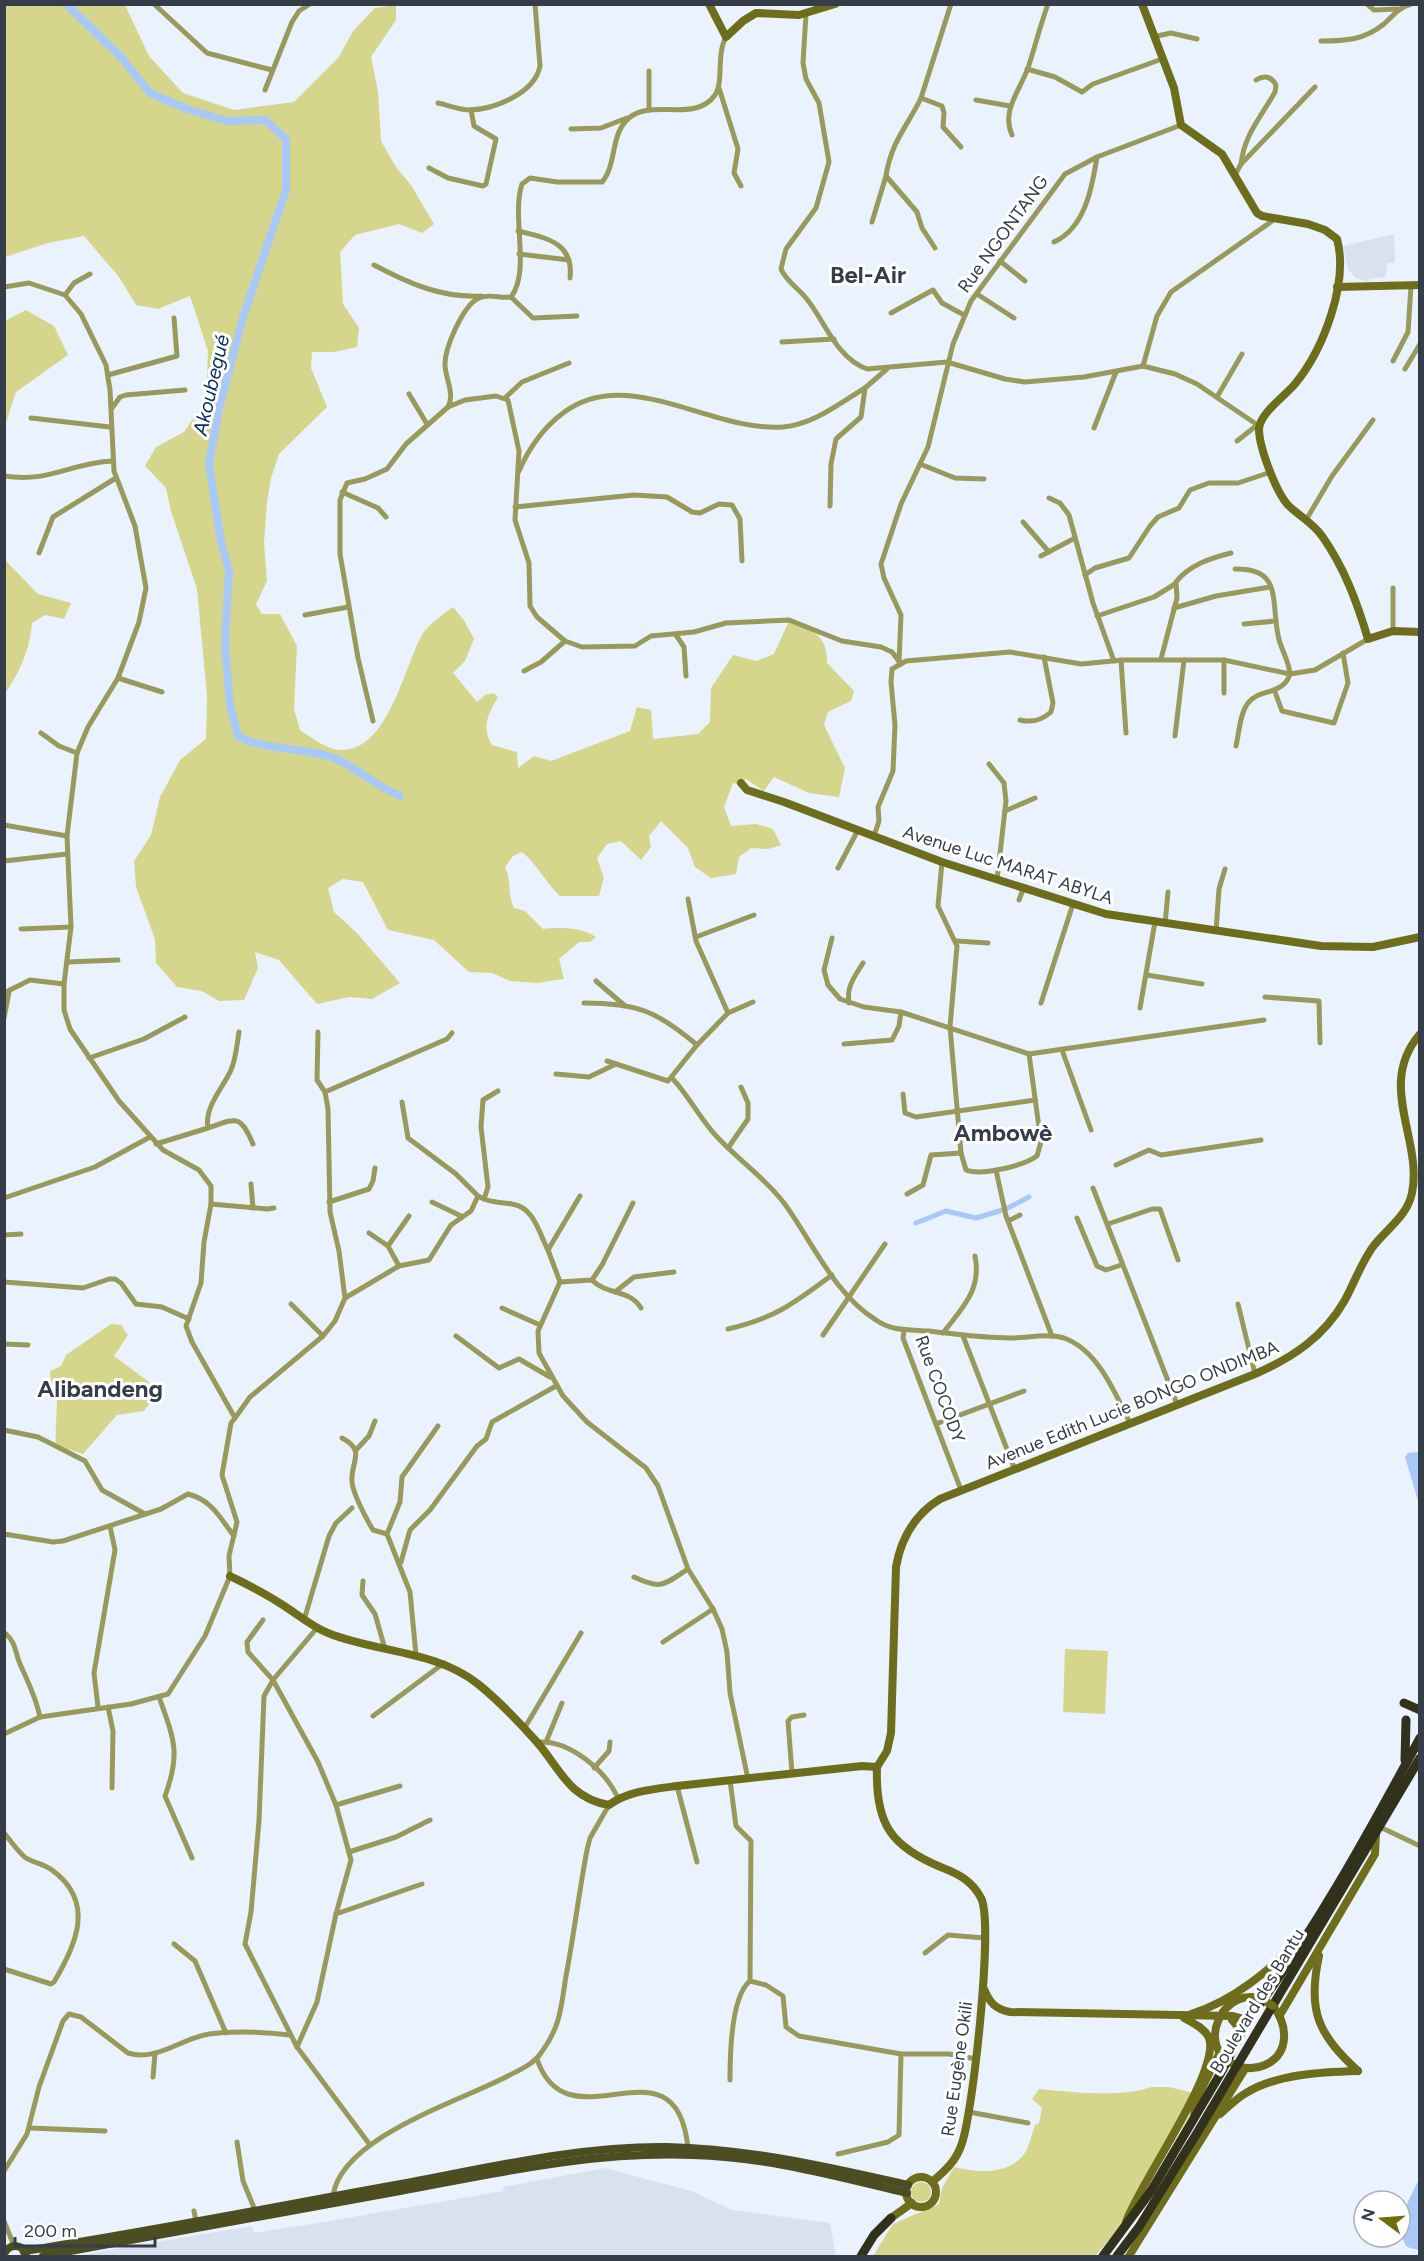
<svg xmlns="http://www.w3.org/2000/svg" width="1424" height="2261" viewBox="0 0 1424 2261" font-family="Figtree,sans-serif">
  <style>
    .built { fill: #d8e2ee }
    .green { fill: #d5d68b }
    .water { fill: #a8c9f7 }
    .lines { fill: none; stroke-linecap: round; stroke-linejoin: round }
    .canal { stroke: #a8c9f7; stroke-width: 5 }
    .river { stroke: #a8c9f7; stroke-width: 8 }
    .street { stroke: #99995c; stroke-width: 5 }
    .secondary { stroke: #6e6d1c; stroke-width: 8 }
    .primary { stroke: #4d4d22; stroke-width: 8 }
    .highway { stroke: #32321c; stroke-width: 9 }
    .secondary-bridge { stroke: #6e6d1c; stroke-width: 8 }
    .labels { text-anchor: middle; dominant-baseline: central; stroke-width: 6; stroke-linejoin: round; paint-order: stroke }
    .street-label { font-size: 18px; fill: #353d48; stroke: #fff }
    .water-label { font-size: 20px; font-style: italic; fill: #092d5c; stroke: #fff }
    .district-label { font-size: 24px; font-weight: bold; fill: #353d48; stroke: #fff }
  </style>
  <rect width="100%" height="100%" fill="#eaf2fe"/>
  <g class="built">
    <path d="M1394 234 1395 263H1387L1386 277 1369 279 1368 282 1356 278 1348 270 1343 246Z"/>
    <path d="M605 2168 691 2191 732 2210 830 2223 836 2256H74L252 2226 254 2233 318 2223 503 2191V2187Z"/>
  </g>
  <g class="green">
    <path d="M4 5H125L149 56 183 93 234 110 294 102 339 57 353 31 375 8 396 5V20L371 57 378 91 381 141 396 167 411 185 434 224 422 233 399 224 355 235 340 252 343 304 359 328 357 347 334 352H312L311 368 327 407 279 454 271 478 267 502 264 543 267 581 256 604 262 614H280L297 646 294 709 300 730C311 737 327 750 341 750 388 751 404 667 422 635 429 623 443 615 453 607L465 622 474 639 465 661 453 673 477 702 485 695 494 693 498 697C488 715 481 726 492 745L517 752 518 768 534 756 551 761 630 731 637 707 651 710 653 739 698 734 710 722 711 688 733 655 756 661 774 654 789 621C812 630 828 635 827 663L854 691 851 701 828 712 824 725 845 768 839 797 809 793 774 777 764 791 746 779 740 784 733 783 724 807 731 826 756 824 773 829 781 845 768 849 751 848 739 857 736 874 711 878 695 867 688 848 661 821 649 836 651 847 641 860 621 841 607 844 597 858 604 878 599 896H560C545 882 538 865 522 852L513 856 505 867C512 881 507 894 514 908L525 911 543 929C560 927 582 927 596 937L590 942H579L559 959 564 979 537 983 510 981 492 973 469 972 434 940 388 930 363 882 343 879 328 888 334 912 357 933 400 983 372 999 349 997 317 1004 279 960 255 952 258 968 244 1000 219 1001 202 991 177 987 156 963 155 939 136 887 134 861 151 835 160 797 180 760 206 739 207 696 197 589 171 511 166 488 145 466 156 447 184 432 199 410 207 380 208 351 190 296 158 309 136 305 119 277 84 236 48 243 5 257Z"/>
    <path d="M26 310 54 326 68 355 16 392 5 426V321Z"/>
    <path d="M5 560 38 594 71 603 64 619 45 615 32 623C30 650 20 671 5 694Z"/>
    <path d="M111 1324 121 1325 128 1335 114 1356 149 1382 147 1396 150 1403 144 1411 117 1415 83 1454 56 1445C55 1429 57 1415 57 1400 57 1389 49 1382 50 1371L61 1366 66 1355Z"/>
    <path d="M1065 1649 1108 1651 1105 1714 1063 1712Z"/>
    <path d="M1151 2087H1169L1202 2095 1126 2220 1095 2256H873L893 2224 939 2204 942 2188 954 2167C978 2173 1011 2176 1026 2151 1030 2144 1032 2133 1035 2125L1039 2123 1042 2108 1032 2099 1039 2089C1070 2092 1123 2098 1151 2087Z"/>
    <circle cx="921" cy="2192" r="10"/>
  </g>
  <g class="water">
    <path d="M1419 1452H1420L1419 1504 1405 1457 1408 1453Z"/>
    <path d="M1419 2179V2250L1407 2247C1392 2224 1409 2202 1419 2179Z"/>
  </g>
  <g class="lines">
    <path class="canal" d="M916 1223 946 1211 976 1218 1006 1209 1029 1197"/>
    <path class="river" d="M66 4 120 56 150 93 187 109 227 121 265 120 286 139V190L244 314 219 408 209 464 221 542 229 571 225 643 230 706 238 736C267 752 304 746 336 759 359 769 377 787 400 796"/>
    <g class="street">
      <path d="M154 4 207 53 272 70"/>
      <path d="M1367 4 1374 10 1398 9"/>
      <path d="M806 14 803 63 806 79 819 103 829 162 816 208 786 249 781 269C786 281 798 288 806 298 825 321 836 358 867 369L947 362 1005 379 1025 382 1084 377 1143 366"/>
      <path d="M1153 37 1171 33 1197 39"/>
      <path d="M1321 41C1346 41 1364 40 1384 24 1393 16 1398 8 1411 4"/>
      <path d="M1027 69 1055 77 1082 92 1093 84 1162 59"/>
      <path d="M649 71V110"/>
      <path d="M719 88 738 149 734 173 741 186"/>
      <path d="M265 90 292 22 299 11 310 4"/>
      <path d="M921 98 942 106 944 113 943 127 961 147"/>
      <path d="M976 100 1010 106"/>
      <path d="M438 103C448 105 459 110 470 110 495 109 535 93 540 66L535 4"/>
      <path d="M571 129 601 128 627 118"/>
      <path d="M1012 135C1001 111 1020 90 1028 68 1035 47 1040 26 1048 4"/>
      <path d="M1241 164C1244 135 1261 117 1275 92L1276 85C1271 76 1264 75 1256 80"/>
      <path d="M429 168 448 178 483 186 486 184 496 139 474 126 471 110"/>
      <path d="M1235 175 1241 164 1315 87"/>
      <path d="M872 222 886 176"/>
      <path d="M518 231C546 238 574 242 570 278"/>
      <path d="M1054 242C1085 228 1092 188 1097 157"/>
      <path d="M935 248 922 228 917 212 886 176C891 142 907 127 921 98L951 4"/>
      <path d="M519 254 569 260"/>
      <path d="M1000 261 1025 281"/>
      <path d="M374 265C408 283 441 298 481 296"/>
      <path d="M4 287 29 283 65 295 81 314 106 365 110 390 114 471 135 526 146 588 139 622 118 678 88 727 77 753 67 836 71 927 64 984V1010L70 1029 119 1101 163 1150 199 1170 211 1186V1204L204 1242 201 1283 186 1326 192 1342 235 1418 231 1423 222 1475 237 1522 229 1556 230 1576 205 1636 168 1694 131 1704 40 1717 4 1734"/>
      <path d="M977 294 1014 318"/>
      <path d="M65 295 74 283 90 274"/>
      <path d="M511 297 533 318 577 316"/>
      <path d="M891 313 933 290 942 303 964 315"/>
      <path d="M782 342 834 339"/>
      <path d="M1393 361 1408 332 1411 286"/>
      <path d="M1143 366 1157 316 1171 292 1275 219"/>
      <path d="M1143 366 1175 374 1197 384 1259 426"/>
      <path d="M1405 369 1420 344"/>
      <path d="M108 375 177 356 174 318"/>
      <path d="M409 394 427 424"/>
      <path d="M1217 397 1242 354"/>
      <path d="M505 398 522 382 569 363"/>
      <path d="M448 407C455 394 446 380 445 366 444 349 463 305 479 298 489 293 501 299 511 297 531 271 511 217 522 184L530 178 557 182H602C616 166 611 138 625 122 647 95 694 125 715 95 724 82 716 55 726 37"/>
      <path d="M112 408 120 397 126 395 185 390"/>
      <path d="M31 418 110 427"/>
      <path d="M1094 428 1116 372"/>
      <path d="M1237 441 1256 426"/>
      <path d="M920 464 955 478 984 479"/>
      <path d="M519 471C529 448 543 428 563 413 627 364 710 432 783 427 813 425 840 403 865 388"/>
      <path d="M4 476C51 483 69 463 113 461"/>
      <path d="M342 492 378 508 386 517"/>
      <path d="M1049 498 1060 503 1069 515 1093 603 1114 661"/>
      <path d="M830 506 831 464 836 439 861 417 865 388 887 369"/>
      <path d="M515 507 634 495 667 497 692 512 700 513 719 504 732 505 740 519 742 561"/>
      <path d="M1306 520 1332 476 1373 420"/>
      <path d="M1023 522 1049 552"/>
      <path d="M39 553 53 517 116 478"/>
      <path d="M1041 556 1075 538"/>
      <path d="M1235 569C1282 568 1271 600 1278 635 1280 648 1289 660 1290 674 1283 696 1259 688 1248 703 1240 713 1239 733 1236 746"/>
      <path d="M1085 575 1095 568 1129 558 1150 526 1158 517 1179 508 1190 490 1209 483H1238L1271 472"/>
      <path d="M1393 588V631"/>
      <path d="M1174 608 1216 596 1270 587"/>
      <path d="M305 615 348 607"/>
      <path d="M1097 616 1154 597 1175 584"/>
      <path d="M1244 624 1276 621"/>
      <path d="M676 635 684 647 686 676"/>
      <path d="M1161 659 1177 598 1176 582C1189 565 1211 558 1231 553"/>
      <path d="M1121 660 1126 733"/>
      <path d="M1224 660V693"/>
      <path d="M899 662 901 615 884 578 881 564 901 504 928 447 953 344 971 301 1065 174 1097 157 1181 125"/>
      <path d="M524 671 541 662 565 641"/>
      <path d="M118 678 162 692"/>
      <path d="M1275 692 1282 711 1334 723 1348 683 1343 653"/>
      <path d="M1020 720C1032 723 1042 720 1051 712L1053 703 1044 657"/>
      <path d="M373 721 358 658 340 554V500L347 483 365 479 387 469 406 444 448 407 465 400 496 396 508 400 519 451 515 520 529 563 530 606 537 617 565 641 582 647 635 646 651 636 694 632 726 623 789 620 842 641 881 647 892 652 901 664"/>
      <path d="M41 733 59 746 77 753"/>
      <path d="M1175 736 1184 660"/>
      <path d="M989 764 1004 783 1006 801 997 880"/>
      <path d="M1005 811 1035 798"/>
      <path d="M4 825 67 836"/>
      <path d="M874 836 879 821 878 807 893 771 895 725 891 682 892 669 906 661 1010 652 1081 664 1123 660H1224L1290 674 1315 670 1368 639"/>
      <path d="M4 861 67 854"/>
      <path d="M942 862 938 906 957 946 950 1027 961 1153 966 1170C981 1176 1023 1166 1037 1156L1041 1142 1029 1054"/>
      <path d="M838 868 858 830"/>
      <path d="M688 899 696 941 728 1013 697 1045"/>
      <path d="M1019 900 1024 887"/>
      <path d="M1165 924 1168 892"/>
      <path d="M21 929 71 927"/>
      <path d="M1216 931 1219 889 1225 869"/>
      <path d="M696 937 754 915"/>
      <path d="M832 938 824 970 828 985 840 999 864 1007 901 1012 1029 1054 1264 1020"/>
      <path d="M957 941 988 943"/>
      <path d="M67 962 118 960"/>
      <path d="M1147 975 1202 984"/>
      <path d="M596 981 624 1005"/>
      <path d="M4 993 30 980 64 984"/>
      <path d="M1265 997 1319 1001 1320 1043"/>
      <path d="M584 1003C637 1003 657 1011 697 1045L668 1081 607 1061"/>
      <path d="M849 1003C846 987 855 976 863 963"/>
      <path d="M1041 1003 1073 904"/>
      <path d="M1140 1008 1155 922"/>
      <path d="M728 1013 753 1002"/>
      <path d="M4 1018 9 992"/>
      <path d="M844 1044 892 1040 899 1026 901 1012"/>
      <path d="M1062 1050 1091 1130"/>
      <path d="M89 1058 144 1039 185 1017"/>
      <path d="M556 1074 589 1077 616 1064"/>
      <path d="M672 1078C690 1097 701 1121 719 1139 740 1161 765 1178 784 1203 812 1241 834 1294 876 1320 893 1332 909 1329 928 1331 955 1334 982 1338 1010 1338 1027 1338 1047 1333 1064 1338 1098 1350 1115 1393 1130 1423"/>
      <path d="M325 1092 447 1039 452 1033"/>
      <path d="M903 1094 905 1113 916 1117 1035 1100"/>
      <path d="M208 1128C237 1118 240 1114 253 1144"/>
      <path d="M156 1144 208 1128C204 1107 223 1088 231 1070 236 1059 237 1044 239 1032"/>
      <path d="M728 1148 748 1119V1103L741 1087"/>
      <path d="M1116 1165 1149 1150 1161 1155 1261 1140"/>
      <path d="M996 1170 1006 1216 1052 1336"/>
      <path d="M251 1184 253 1208"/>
      <path d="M1093 1188 1177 1404"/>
      <path d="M907 1194 923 1185 931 1155 961 1153"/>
      <path d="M478 1196 484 1199 488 1187 481 1127 483 1100 498 1091"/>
      <path d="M4 1198 95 1167 150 1137"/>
      <path d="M484 1199C494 1203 501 1202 512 1204 534 1207 539 1233 548 1250"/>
      <path d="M329 1202 369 1189 373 1181 375 1168"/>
      <path d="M432 1202 461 1216"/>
      <path d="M633 1203 602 1265 592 1280 560 1282 538 1331 539 1353 563 1396 587 1422 646 1468 658 1486 688 1569 713 1609 722 1629 727 1652 730 1693 748 1779"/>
      <path d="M211 1204 267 1209 274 1208"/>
      <path d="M1077 1218 1097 1266 1106 1270 1121 1265"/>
      <path d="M1008 1221 1020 1215"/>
      <path d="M1108 1224 1152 1209H1160L1178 1260"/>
      <path d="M369 1233 388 1246"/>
      <path d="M4 1235 21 1234"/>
      <path d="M399 1266 388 1246 409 1216"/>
      <path d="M592 1280C606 1295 630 1289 641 1308"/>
      <path d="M4 1282 83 1288 109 1279H115L121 1283 136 1304 162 1307 189 1319"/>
      <path d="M560 1282 548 1250 580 1196"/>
      <path d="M615 1292 634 1277 674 1272"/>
      <path d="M345 1298 399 1266 429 1260 451 1225 471 1211 478 1196 456 1174 408 1138 402 1102"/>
      <path d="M291 1304 323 1336"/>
      <path d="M1238 1304 1255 1374"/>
      <path d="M502 1308 540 1325"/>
      <path d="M728 1329C776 1318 794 1303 832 1275"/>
      <path d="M904 1331 903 1338 961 1490"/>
      <path d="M943 1333C962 1308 982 1290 975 1256"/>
      <path d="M823 1335 885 1244"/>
      <path d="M456 1336 499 1368 519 1359 550 1377"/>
      <path d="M963 1336 1015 1470"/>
      <path d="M4 1344 28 1345"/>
      <path d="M235 1418 250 1397 323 1336 335 1321 345 1298 339 1251 330 1212 328 1109 325 1092 317 1080 318 1032"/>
      <path d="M936 1424 1024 1391"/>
      <path d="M4 1430 38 1437 85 1461 102 1490 145 1514"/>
      <path d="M342 1438C367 1451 350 1462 352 1482 353 1494 367 1520 373 1530L387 1534"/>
      <path d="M356 1450 369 1436 375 1421"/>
      <path d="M4 1534 53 1542 63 1541 161 1509 188 1494C212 1500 220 1518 234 1536"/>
      <path d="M401 1562 410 1530 430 1510 477 1446 486 1439 492 1422 556 1386"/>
      <path d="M634 1577C662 1590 663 1585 688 1569"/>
      <path d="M363 1581 362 1595 375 1614 385 1649"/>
      <path d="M263 1620 247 1642 248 1652 273 1680 318 1762 336 1805 351 1860 336 1914 317 2002 297 2047"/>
      <path d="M304 1620 329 1536 336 1523 352 1508"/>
      <path d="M317 1628 273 1680 264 1696 259 1821 251 1912 245 1944 297 2047 370 2145"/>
      <path d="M6 1634C16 1643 15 1652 20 1664 28 1682 36 1697 40 1717"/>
      <path d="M663 1642 713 1609"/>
      <path d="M416 1655 410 1592 387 1534 400 1502 402 1477 438 1426"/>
      <path d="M159 1697C174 1739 181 1753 165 1796L192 1858"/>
      <path d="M98 1707 94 1673 115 1550 110 1526"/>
      <path d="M108 1707 113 1731 112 1788"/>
      <path d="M373 1716 444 1663"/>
      <path d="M524 1729 581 1633"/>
      <path d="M538 1742C570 1740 605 1770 618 1798"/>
      <path d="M546 1742 562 1703"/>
      <path d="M594 1768 609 1751 610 1742"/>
      <path d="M792 1773 788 1721 792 1717 804 1715"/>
      <path d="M730 1780 736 1826 751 1841 750 1981"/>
      <path d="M677 1786 697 1862"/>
      <path d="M336 1805 400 1786"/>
      <path d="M1380 1827 1420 1846"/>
      <path d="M4 1833C11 1841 18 1852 26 1858 34 1863 44 1864 52 1870 96 1902 76 1945 54 1982L51 1984 4 1969"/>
      <path d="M349 1852 396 1837 430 1820"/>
      <path d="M336 1914 422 1884"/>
      <path d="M174 1944 195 1961 226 2033"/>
      <path d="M925 1953 948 1935 984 1938"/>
      <path d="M537 2059C568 2151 676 2030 688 2148"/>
      <path d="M153 2077 155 2053"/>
      <path d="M730 2080C730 2056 731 1996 750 1981L766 1985 783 1996 786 2027 799 2036 901 2054H949L976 2059"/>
      <path d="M969 2112 1028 2123"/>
      <path d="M29 2128 105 2131"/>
      <path d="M237 2142 243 2181 255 2210"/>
      <path d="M838 2154 888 2142 899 2135 901 2054"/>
      <path d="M4 2171 27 2134 39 2087 63 2021 69 2014 81 2017 128 2053C156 2062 182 2038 209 2034 236 2030 263 2032 290 2035"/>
      <path d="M333 2196C341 2138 457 2102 504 2078 517 2071 533 2065 541 2053 561 2026 561 2007 566 1976 574 1934 579 1892 587 1850L590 1838 609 1805"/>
      <path d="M194 2211 196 2221"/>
      <path d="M4 2221 14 2246"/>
    </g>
    <g class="secondary">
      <path d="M709 4 726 37 743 21 756 13 799 15 835 4"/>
      <path d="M1142 4 1174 88 1181 125 1222 154 1257 213 1262 216 1308 224 1325 230 1337 239C1349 283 1323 350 1295 384 1285 396 1260 413 1259 429 1259 447 1276 492 1288 505 1299 516 1313 523 1322 536 1344 567 1357 602 1368 639L1393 631 1420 632"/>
      <path d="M1337 287 1420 285"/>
      <path d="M741 783 747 790 784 802 942 862 1106 914 1321 946 1373 947 1420 937"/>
      <path d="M230 1576C246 1584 263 1592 278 1602 295 1612 310 1626 328 1633 378 1653 435 1650 478 1684 498 1700 519 1722 536 1741 560 1768 568 1798 609 1805 628 1791 654 1789 677 1786L862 1766 877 1767"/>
      <path d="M877 1767 887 1751 891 1733 896 1567C901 1538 914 1515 940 1499L1255 1374C1292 1358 1324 1337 1345 1300 1354 1283 1361 1264 1372 1248 1386 1229 1407 1217 1412 1193 1423 1139 1376 1085 1420 1034"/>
      <path d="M877 1767C875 1824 891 1847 943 1868 959 1874 973 1882 981 1898 994 1922 973 2111 962 2143 957 2160 946 2170 932 2182"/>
      <path d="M1319 1956C1307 2011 1318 2034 1358 2071"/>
      <path d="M984 1989C990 2003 995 2009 1010 2012L1233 2016 1248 2020"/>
      <path d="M1267 2002C1224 1978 1191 2051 1238 2066 1247 2069 1256 2069 1265 2065 1290 2054 1288 2025 1273 2006"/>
      <path d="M1191 2014C1234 2001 1269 1970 1301 1939"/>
      <path d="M1280 2015 1375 1854 1376 1833"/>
      <path d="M1232 2020 1237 2026 1239 2037"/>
      <path d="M1220 2114C1228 2107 1237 2098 1246 2093 1277 2074 1322 2072 1358 2071"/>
      <path d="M1194 2117 1196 2100 1220 2052"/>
      <circle cx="921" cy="2192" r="15"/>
      <path d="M891 2218 912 2203"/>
      <path d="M1126 2222C1139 2184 1221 2071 1209 2038 1205 2028 1191 2022 1184 2018"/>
      <path d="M1129 2256 1245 2069"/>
    </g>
    <g class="primary">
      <path d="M24 2251C154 2231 283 2205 412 2182 496 2166 581 2146 667 2147 751 2149 828 2167 908 2185"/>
      <path d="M4 2254C8 2246 15 2244 22 2248L26 2256"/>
      <path d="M43 2256C162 2235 281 2213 400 2191 497 2173 593 2151 693 2155 767 2157 835 2176 907 2193"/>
    </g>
    <g class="highway">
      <path d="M1404 1703 1420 1710"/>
      <path d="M1405 1760 1406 1720"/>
      <path d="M1248 2020C1314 1933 1368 1834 1420 1738"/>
      <path d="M861 2256 874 2235 891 2218"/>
      <path d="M1103 2256 1151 2191 1222 2071 1246 2024"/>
      <path d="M1117 2256 1139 2227 1197 2133 1420 1758"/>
    </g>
    <path class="secondary-bridge" d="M1268 2003 1273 2006"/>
  </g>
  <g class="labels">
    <g class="street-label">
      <text transform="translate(1003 234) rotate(-54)">Rue NGONTANG</text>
      <text transform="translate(1008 865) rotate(18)">Avenue Luc MARAT ABYLA</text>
      <text transform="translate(940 1389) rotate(70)">Rue COCODY</text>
      <text transform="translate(1132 1405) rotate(-22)">Avenue Edith Lucie BONGO ONDIMBA</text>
      <text transform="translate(1257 2001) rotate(-59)">Boulevard des Bantu</text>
      <text transform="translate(957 2069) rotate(-82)">Rue Eugène Okili</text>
    </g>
    <g class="water-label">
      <text transform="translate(211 385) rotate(-77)">Akoubegué</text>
    </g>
    <g class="district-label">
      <text x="868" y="274">Bel-Air</text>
      <text x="1003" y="1132">Ambowè</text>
      <text x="100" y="1388">Alibandeng</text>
    </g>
  </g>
  <rect width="1424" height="2261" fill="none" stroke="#353d48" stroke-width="12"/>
  <g transform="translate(1382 2219) rotate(286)"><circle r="28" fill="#ffffff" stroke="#aeb1b6" stroke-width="1.5"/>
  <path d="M0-4.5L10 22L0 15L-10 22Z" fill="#6e6c0b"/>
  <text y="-9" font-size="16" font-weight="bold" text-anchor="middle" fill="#353d48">N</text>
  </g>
  <path d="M15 2237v9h140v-9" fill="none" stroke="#353d48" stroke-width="3"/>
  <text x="24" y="2237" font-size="18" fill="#353d48" stroke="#ffffff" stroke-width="4.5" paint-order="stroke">200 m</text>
</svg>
